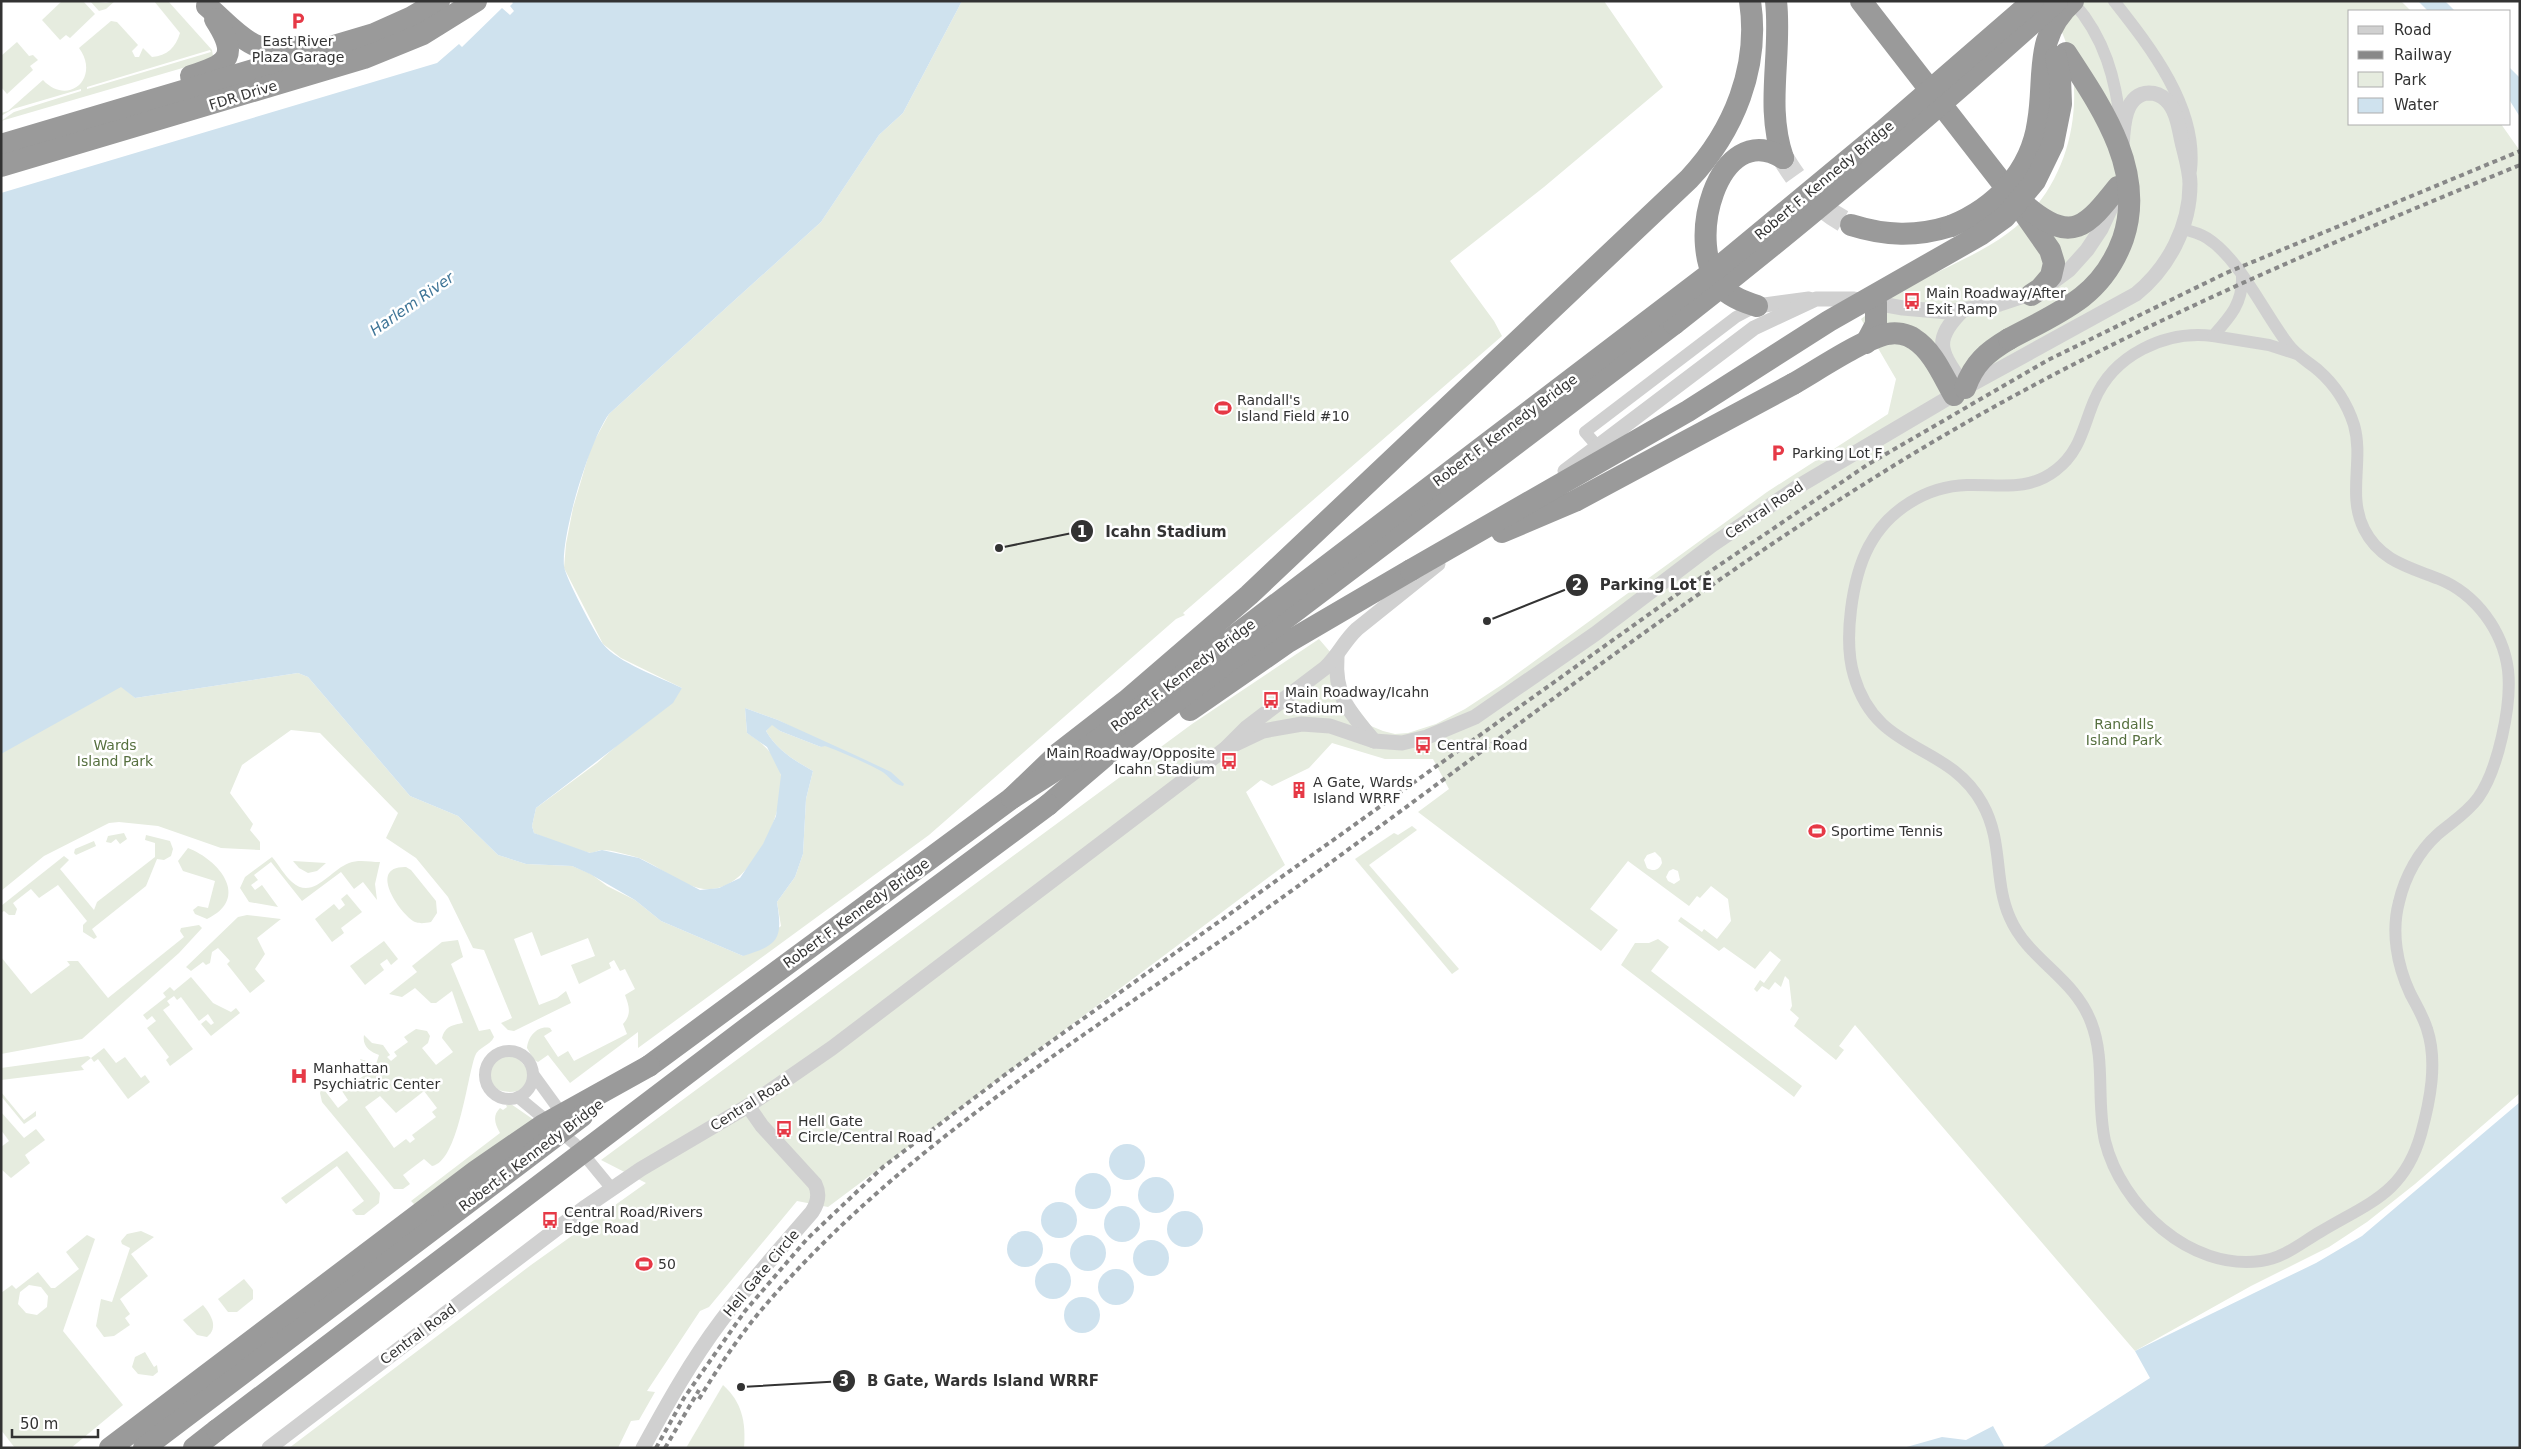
<svg xmlns="http://www.w3.org/2000/svg" width="2521" height="1449" viewBox="0 0 2521 1449" font-family="'DejaVu Sans',sans-serif">
  <style>
    .green { fill: #e6ecdf; fill-rule: evenodd }
    .water { fill: #cfe2ee }
    .lines { fill: none; stroke-linecap: round; stroke-linejoin: round }
    .motorway-tunnel { stroke: #d6d6d6; stroke-width: 22; stroke-dasharray: 22 11; stroke-linecap: butt }
    .minor { stroke: #d0d0d0; stroke-width: 12 }
    .tertiary { stroke: #d0d0d0; stroke-width: 15 }
    .motorway { stroke: #9a9a9a; stroke-width: 22 }
    .rail { stroke: #888; stroke-width: 4; stroke-dasharray: 5 4; stroke-linecap: butt }
    .motorway-bridge { stroke: #9a9a9a; stroke-width: 22 }
    .labels { text-anchor: middle; dominant-baseline: central; stroke-width: 5; stroke-linejoin: round; paint-order: stroke }
    .poi-label { font-size: 14px; fill: #333; stroke: #fff; text-anchor: start }
    .street-label { font-size: 14px; fill: #333; stroke: #fff }
    .park-label { font-size: 14px; fill: #56703f; stroke: #fff }
    .water-label { font-size: 15px; font-style: italic; fill: #3f7597; stroke: #fff }
    .leader { fill: none; stroke: #333; stroke-width: 2 }
    .callout-dot { fill: #333; stroke: #fff; stroke-width: 2 }
    .mark-label { font-size: 15px; text-anchor: middle; font-weight: bold; fill: #fff }
    .callout-label { font-size: 15px; text-anchor: middle; font-weight: bold; fill: #333; stroke: #fff; stroke-width: 5; stroke-linejoin: round; paint-order: stroke }
  </style>
  <rect width="100%" height="100%" fill="#fff"/>
  <g class="green">
    <path d="M62 1H83L95 14 70 38 66 35 60 40 42 20Z"/>
    <path d="M90 1 106 3 115 1 106 9 99 11Z"/>
    <path d="M154 1H168L212 50 213 56 210 60 1 121 14 112 81 91V89L13 109 1 116V113L8 111 43 80C68 107 101 78 79 48L111 21 117 22 138 45 132 51 135 57H139L143 48 152 57C167 56 176 47 180 33ZM210 50 211 52 87 89V87Z"/>
    <path d="M962 1H1604L1663 87 1544 187 1450 261 1494 321 1502 336 1183 613 1185 615 1176 619 929 835 638 1048V1032L570 1083 548 1055 538 1062 534 1060 527 1048C528 1036 538 1025 550 1028L552 1031 544 1036 558 1057 568 1051 574 1061 627 1034 623 1024C632 1014 629 1006 625 995L635 989 625 969 620 971 614 960 609 963 611 968 579 984 571 965 595 956 588 938 541 956 532 932 514 939 539 1005 557 998 566 991 571 1003 514 1031 508 1030 501 1023 512 1018 484 950 473 948 448 897 416 858 386 838 398 813 320 733 291 730 242 765 230 793 253 824 250 830 260 842V850L221 848 158 826 119 822 109 823 44 856 1 891V753L121 686 135 698 298 673 308 677 410 796 458 816 498 855 526 864 572 866 591 874 607 886 635 900 661 921 743 956 781 926 777 902 795 877 803 854 806 799 813 771C795 761 777 750 766 731L772 724 780 731 821 747 826 744 778 720 745 708 747 733C762 742 779 757 781 776 785 811 755 879 718 888 690 895 664 868 639 858 629 855 612 850 602 850 598 850 594 853 591 853 586 853 540 836 534 833L532 826 536 808 597 763 682 688 621 658 603 644 564 568 566 544 573 508 591 447 609 414 821 222 879 135 903 113Z"/>
    <path d="M2048 1H2401L2411 11H2350V124H2501L2520 151V1093L2415 1184 2367 1222 2329 1247 2251 1286 2135 1351 1855 1025 1839 1046 1844 1050 1836 1060 1794 1026 1799 1018 1790 1010 1792 1006 1789 980 1785 976 1781 987 1775 982 1769 990 1762 986 1757 992 1754 989 1760 980 1764 983 1781 960 1770 951 1755 969 1724 947 1719 951 1678 921 1681 917 1702 932 1704 929 1717 939 1731 921 1728 899 1711 886 1700 898 1697 896 1689 906 1628 861 1590 909 1618 930 1601 951 1418 812 1449 789 1433 759H1385L1332 743 1309 768 1272 786 1261 780 1246 792 1285 865 828 1207 797 1201 709 1307 700 1311 647 1391 655 1392 639 1420 631 1421 618 1448H289L531 1265 646 1183 601 1160 1192 724 1319 639 1343 667 1344 691 1371 726 1383 731 1395 734 1408 733 1436 724 1465 709 1503 684 1767 492 1888 414 1896 379 1861 319C1872 311 1883 302 1895 295 1931 272 1973 259 2008 233 2061 194 2083 125 2071 61 2067 40 2057 21 2048 1ZM1655 852 1661 858 1662 863C1659 870 1654 872 1647 868L1644 860 1647 855ZM1673 869 1678 871 1680 880 1674 884 1668 881 1666 877 1669 871Z"/>
    <path d="M17 42 29 56 33 55 38 60 30 66 33 70 7 94 1 87V56Z"/>
    <path d="M1412 826 1417 830 1369 865 1459 969 1452 974 1355 859 1394 833 1398 835Z"/>
    <path d="M124 833 127 839 120 844 116 839 111 843 106 842 108 836Z"/>
    <path d="M146 835 170 841 173 849 171 856 164 860 157 859 146 886 92 929 97 937 94 939 83 932V925L87 921 58 885 39 898 31 889 13 903 17 909 15 915H9L4 911 1 913V906L64 856 69 860 60 869 94 910 97 902 155 857V843L145 840Z"/>
    <path d="M94 841 96 846 76 855 74 853 75 849Z"/>
    <path d="M188 848C219 860 251 898 207 919L195 914 193 910 198 906 208 908 215 881 183 871 178 861Z"/>
    <path d="M272 857C279 865 284 875 292 882 313 901 330 870 349 863 359 859 370 862 380 862L375 884 377 900 363 882 354 889 341 872 302 901 271 862 254 875 258 880 251 885 255 890 262 885 278 907 249 902 240 888 245 877Z"/>
    <path d="M293 861 326 863 317 871 308 873 299 868Z"/>
    <path d="M406 867 411 870 436 901 437 913 431 922C425 923 421 924 415 922 401 915 366 866 406 867Z"/>
    <path d="M347 894 362 912 341 928 344 933 332 942 315 919 334 904 339 910 345 905 341 899Z"/>
    <path d="M247 915 281 919 257 938 265 954 255 969 265 981 250 993 227 964 230 961 218 948 212 952 210 963 206 965 203 962 191 971 186 967 238 917Z"/>
    <path d="M199 925 202 928 179 953 82 1039 1 1054V957L31 994 70 965 67 961H78L108 998 184 937 180 931 181 928Z"/>
    <path d="M1658 939 1669 947 1651 971 1802 1086 1794 1097 1621 965 1635 943H1649Z"/>
    <path d="M458 940 463 957 451 964 479 1031 490 1029 494 1037C490 1046 478 1047 475 1056 467 1078 458 1162 432 1166L424 1159 403 1175 410 1184 403 1189H394L322 1102 320 1093 322 1087 338 1108 348 1100 342 1091 369 1072 360 1059 376 1064 379 1055C370 1052 362 1046 364 1035L372 1043 383 1045 390 1055 387 1057 391 1061 397 1056 394 1052 408 1042 404 1037 416 1029 427 1031 430 1036 428 1043 422 1048 436 1065 453 1052 442 1038C445 1026 453 1025 463 1023L452 991 436 1003H431L415 988 402 997 389 994 417 972 412 966 442 942ZM424 1091 437 1108 432 1112 436 1117 412 1135 415 1139 410 1143 406 1139 394 1148 365 1107 380 1096 396 1113Z"/>
    <path d="M384 941 398 959 391 965 387 959 380 964 384 970 365 985 350 966Z"/>
    <path d="M191 977 213 1003 231 1012 236 1008 240 1013 211 1036 201 1024 206 1020 211 1025 214 1023 208 1014 199 1021 181 997 177 1000 174 996 167 1001 170 1005 163 1010 193 1049 170 1066 166 1060 169 1057 147 1028 156 1021 152 1016 147 1020 143 1015 166 997 163 993 170 987 174 991Z"/>
    <path d="M104 1048 116 1063 125 1057 141 1078 145 1075 150 1082 128 1099 98 1059 94 1062 91 1058 81 1066 84 1070 1 1080V1068L88 1056 91 1058Z"/>
    <path d="M507 1054C516 1055 519 1059 525 1066 551 1097 476 1104 489 1066L501 1055Z"/>
    <path d="M1 1092 24 1120 36 1111V1116L24 1124 1 1096Z"/>
    <path d="M511 1104 534 1120 415 1205 411 1201 500 1133C495 1124 492 1116 500 1108L503 1110 507 1107 506 1105Z"/>
    <path d="M1 1112 24 1138 36 1129 45 1140 25 1155 30 1163 11 1178 1 1169V1147L9 1141 1 1130Z"/>
    <path d="M347 1151 380 1193 379 1203 364 1215H356L352 1210 364 1201 337 1166 286 1204 281 1198Z"/>
    <path d="M141 1231 154 1237 131 1254 148 1276 120 1299 130 1314 125 1318 130 1325 114 1336 104 1337 96 1326 101 1299 112 1302 130 1248 122 1244 121 1241 127 1234Z"/>
    <path d="M87 1235 95 1239 63 1331 123 1405 71 1448H15L1 1430V1293L12 1285 16 1289 38 1272 51 1288H55L79 1269 66 1252ZM29 1285 41 1287 48 1296 47 1307 37 1315 26 1313 18 1304 20 1292Z"/>
    <path d="M244 1279 253 1290V1299L237 1312H228L218 1299Z"/>
    <path d="M203 1305C211 1315 219 1327 207 1337L197 1335 183 1320Z"/>
    <path d="M145 1352 154 1367 157 1365 158 1372 153 1376 138 1374 132 1367 135 1357Z"/>
    <path d="M723 1385C742 1402 746 1422 744 1448H686Z"/>
  </g>
  <g class="water">
    <path d="M511 1H962L903 113 879 135 821 222 609 414C590 440 561 534 564 566 565 577 595 633 603 644 618 663 660 677 682 688L673 703 536 808 532 826 534 833 590 853 602 850 639 858 700 890 719 888 740 878 763 844 776 816 781 775 767 747 747 733 745 708 778 720 857 756 891 772 904 784 903 786C892 784 890 776 881 771 862 761 844 753 825 746L821 747 780 731 772 725 766 731C777 750 795 761 813 771L806 799 803 854 795 877 777 902C783 939 779 945 743 956L661 921 635 900 590 874 572 866 526 864 498 855 458 816 410 796 308 677 298 673 135 698 121 687 1 754V193L437 63 459 44 462 47 502 8 510 15 514 11 510 6 513 3Z"/>
    <path d="M2418 1H2445L2455 11H2428Z"/>
    <path d="M2510 68 2520 78V117L2510 101Z"/>
    <path d="M2520 1102V1448H2041L2150 1378 2135 1351 2316 1263 2362 1236Z"/>
    <circle cx="1127" cy="1162" r="18"/>
    <circle cx="1093" cy="1191" r="18"/>
    <circle cx="1156" cy="1195" r="18"/>
    <circle cx="1059" cy="1220" r="18"/>
    <circle cx="1122" cy="1224" r="18"/>
    <circle cx="1185" cy="1229" r="18"/>
    <circle cx="1025" cy="1249" r="18"/>
    <circle cx="1088" cy="1253" r="18"/>
    <circle cx="1151" cy="1258" r="18"/>
    <circle cx="1053" cy="1281" r="18"/>
    <circle cx="1116" cy="1287" r="18"/>
    <circle cx="1082" cy="1315" r="18"/>
    <path d="M1993 1426 2005 1448H1903L1942 1437 1966 1440Z"/>
  </g>
  <g class="lines">
    <path class="motorway-tunnel" d="M1783 158C1800 186 1820 211 1851 225"/>
    <g class="minor">
      <path d="M2072 1C2105 37 2116 80 2121 127"/>
      <path d="M2114 1C2151 48 2198 108 2191 170"/>
      <path d="M2182 229C2191 231 2199 233 2207 238 2240 259 2264 313 2288 344 2296 355 2307 361 2318 370 2334 384 2347 403 2354 425 2364 460 2347 495 2364 529 2380 561 2409 567 2439 579 2476 594 2503 631 2508 670 2512 705 2498 770 2478 798 2467 813 2452 822 2438 834 2419 851 2405 876 2399 902 2391 932 2397 965 2410 993 2416 1005 2423 1016 2427 1029 2438 1062 2430 1101 2421 1134 2404 1194 2368 1203 2320 1232 2301 1243 2284 1258 2261 1261 2190 1271 2121 1206 2105 1141 2096 1101 2106 1060 2091 1022 2074 977 2028 960 2010 918 1993 880 2004 842 1982 803 1947 741 1877 755 1854 676 1843 640 1852 578 1869 546 1888 510 1927 486 1967 485 1999 484 2028 492 2056 470 2080 452 2083 427 2094 401 2113 355 2165 330 2213 336 2230 317 2243 303 2242 277"/>
      <path d="M2213 336 2269 345 2297 354"/>
      <path d="M1598 447 1585 432 1736 317 1757 306"/>
      <circle cx="509" cy="1075" r="24"/>
      <path d="M533 1074 565 1118"/>
      <path d="M518 1097 575 1144 612 1189"/>
    </g>
    <g class="tertiary">
      <path d="M1757 306 1809 299"/>
      <path d="M1963 310C1929 343 1943 354 1965 388"/>
      <path d="M1565 471 1754 328 1816 299H1853L1903 308 1948 312 2000 304 2042 290 2069 270 2087 250 2101 229 2115 199"/>
      <path d="M1337 657C1334 697 1350 712 1374 741"/>
      <path d="M1225 749 1263 731 1302 724 1330 726 1374 741 1402 743 1427 737 1475 717 1595 634 1712 545 1799 486 1965 388 2136 294C2169 267 2190 226 2190 184 2190 171 2185 155 2182 142 2179 129 2177 110 2166 100 2161 95 2156 93 2149 93 2123 94 2123 130 2122 149"/>
      <path d="M269 1448 584 1208 641 1169 748 1106 832 1048 1225 749 1246 728 1325 668C1338 656 1344 641 1357 629L1438 564"/>
      <path d="M643 1448C667 1404 691 1361 721 1321 749 1283 781 1248 812 1212 818 1203 820 1194 815 1184L762 1126 748 1106"/>
    </g>
    <g class="motorway">
      <path d="M1776 1C1782 54 1765 106 1783 158"/>
      <path d="M1861 1 2010 193 2050 250 2054 263 2051 276 2040 289 2031 295"/>
      <path d="M207 6C235 30 254 59 294 47"/>
      <path d="M191 76C231 64 238 55 215 19"/>
      <path d="M1 145 374 34 412 17 439 1"/>
      <path d="M1 166 364 58 423 34 476 1"/>
      <path d="M2027 207C2072 245 2087 226 2118 187"/>
      <path d="M1851 225C1886 236 1916 237 1951 226"/>
      <path d="M1757 306C1745 302 1733 298 1723 289 1682 248 1718 117 1783 158"/>
      <path d="M1866 343 1876 324V303"/>
      <path d="M1793 384C1816 371 1865 338 1888 334 1896 332 1907 334 1914 339 1933 351 1943 376 1954 395"/>
      <path d="M1965 388C1974 363 1987 352 2009 339"/>
      <path d="M1190 710 1288 642 1411 570"/>
      <path d="M1048 805 1117 746 1674 324"/>
      <path d="M649 1066 1012 798 1059 753 1126 701 1249 595 1689 179C1734 131 1760 67 1750 1"/>
      <path d="M194 1448 217 1430"/>
    </g>
    <g class="rail">
      <path d="M699 1399C718 1368 739 1336 763 1308 901 1146 1087 1035 1259 914 1477 759 1687 590 1916 452 2108 336 2313 250 2520 165"/>
      <path d="M656 1448 684 1398 745 1311 807 1239 883 1167 1010 1071 1690 585 1867 465 2048 360 2226 273 2520 151"/>
      <path d="M665 1448 699 1390"/>
    </g>
    <g class="motorway-bridge">
      <path d="M1951 226C1995 208 2031 172 2038 122 2046 76 2033 37 2073 1"/>
      <path d="M1674 324C1806 221 1933 113 2057 1"/>
      <path d="M2009 339C2033 326 2060 314 2082 297 2101 282 2115 261 2123 239 2146 171 2102 108 2066 53"/>
      <path d="M1502 532 1575 501 1793 384"/>
      <path d="M1411 570 1688 411 1829 321 1980 235 2005 217 2035 181 2053 144 2061 104 2060 77 2056 57"/>
      <path d="M1012 798 1067 763 1102 737 1720 266 1883 131 2033 1"/>
      <path d="M217 1430 747 1028 1048 805"/>
      <path d="M110 1448 476 1171 543 1125 649 1066"/>
      <path d="M144 1448 582 1116"/>
    </g>
  </g>
  <defs>
    <g id="parking-bare" transform="scale(1.35)"><path d="M-3.5-5.5H1a3.5 3.5 0 0 1 0 7H-1V5.5H-3.5ZM-1-3.4V-.6H.8a1.4 1.4 0 0 0 0-2.8Z" fill="#e63946" stroke="#fff" stroke-width="2.5" paint-order="stroke"/></g>
    <g id="bus-bare" transform="scale(1.35)"><path d="M-5-6H5V4H4V6H2V4H-2V6H-4V4H-5ZM-3.5-4V0h7V-4ZM-3.5 1.2v1.5H-2V1.2ZM2 1.2v1.5H3.5V1.2Z" fill="#e63946" stroke="#fff" stroke-width="2.5" paint-order="stroke"/></g>
    <g id="stadium-bare" transform="scale(1.35)"><path d="M0-5a6.5 5 0 1 0 0 10a6.5 5 0 1 0 0-10ZM-3.5-1.8h7v3.6h-7Z" fill="#e63946" stroke="#fff" stroke-width="2.5" paint-order="stroke"/></g>
    <g id="building-bare" transform="scale(1.35)"><path d="M-4-6H4V6H1V3H-1V6H-4ZM-2.5-4.3h1.7v1.8h-1.7ZM.8-4.3h1.7v1.8H.8ZM-2.5-1h1.7V.8h-1.7ZM.8-1h1.7V.8H.8Z" fill="#e63946" stroke="#fff" stroke-width="2.5" paint-order="stroke"/></g>
    <g id="hospital-bare" transform="scale(1.35)"><path d="M-5-5h3v3.5h4V-5h3V5h-3V1.5h-4V5h-3Z" fill="#e63946" stroke="#fff" stroke-width="2.5" paint-order="stroke"/></g>
  </defs>
  <g fill-rule="evenodd">
    <use href="#parking-bare" x="298" y="21"/>
    <use href="#bus-bare" x="1912" y="301"/>
    <use href="#stadium-bare" x="1223" y="408"/>
    <use href="#parking-bare" x="1778" y="453"/>
    <use href="#bus-bare" x="1271" y="700"/>
    <use href="#bus-bare" x="1423" y="745"/>
    <use href="#bus-bare" x="1229" y="761"/>
    <use href="#building-bare" x="1299" y="790"/>
    <use href="#stadium-bare" x="1817" y="831"/>
    <use href="#hospital-bare" x="299" y="1076"/>
    <use href="#bus-bare" x="784" y="1129"/>
    <use href="#bus-bare" x="550" y="1220"/>
    <use href="#stadium-bare" x="644" y="1264"/>
  </g>
  <g class="labels">
    <g class="poi-label">
      <text x="298" y="41" text-anchor="middle">East River<tspan x="298" dy="16">Plaza Garage</tspan></text>
      <text x="1926" y="293">Main Roadway/After<tspan x="1926" dy="16">Exit Ramp</tspan></text>
      <text x="1237" y="400">Randall's<tspan x="1237" dy="16">Island Field #10</tspan></text>
      <text x="1792" y="453">Parking Lot F</text>
      <text x="1285" y="692">Main Roadway/Icahn<tspan x="1285" dy="16">Stadium</tspan></text>
      <text x="1437" y="745">Central Road</text>
      <text x="1215" y="753" text-anchor="end">Main Roadway/Opposite<tspan x="1215" dy="16">Icahn Stadium</tspan></text>
      <text x="1313" y="782">A Gate, Wards<tspan x="1313" dy="16">Island WRRF</tspan></text>
      <text x="1831" y="831">Sportime Tennis</text>
      <text x="313" y="1068">Manhattan<tspan x="313" dy="16">Psychiatric Center</tspan></text>
      <text x="798" y="1121">Hell Gate<tspan x="798" dy="16">Circle/Central Road</tspan></text>
      <text x="564" y="1212">Central Road/Rivers<tspan x="564" dy="16">Edge Road</tspan></text>
      <text x="658" y="1264">50</text>
    </g>
    <g class="street-label">
      <text transform="translate(243 95) rotate(-17)">FDR Drive</text>
      <text transform="translate(1824 180) rotate(-40)">Robert F. Kennedy Bridge</text>
      <text transform="translate(1505 430) rotate(-37)">Robert F. Kennedy Bridge</text>
      <text transform="translate(1764 510) rotate(-34)">Central Road</text>
      <text transform="translate(1183 675) rotate(-37)">Robert F. Kennedy Bridge</text>
      <text transform="translate(856 913) rotate(-36)">Robert F. Kennedy Bridge</text>
      <text transform="translate(750 1103) rotate(-32)">Central Road</text>
      <text transform="translate(531 1155) rotate(-37)">Robert F. Kennedy Bridge</text>
      <text transform="translate(761 1273) rotate(-50)">Hell Gate Circle</text>
      <text transform="translate(418 1334) rotate(-37)">Central Road</text>
    </g>
    <g class="park-label">
      <text x="2124" y="724">Randalls<tspan x="2124" dy="16">Island Park</tspan></text>
      <text x="115" y="745">Wards<tspan x="115" dy="16">Island Park</tspan></text>
    </g>
    <g class="water-label">
      <text transform="translate(412 304) rotate(-35)">Harlem River</text>
    </g>
  </g>
  <path class="leader" d="M999 548L1082 531M1487 621L1577 585M741 1387L844 1381"/>
  <g class="callout-dot">
    <circle cx="999" cy="548" r="5"/>
    <circle cx="1487" cy="621" r="5"/>
    <circle cx="741" cy="1387" r="5"/>
    <circle cx="1082" cy="531" r="12"/>
    <circle cx="1577" cy="585" r="12"/>
    <circle cx="844" cy="1381" r="12"/>
  </g>
  <g class="mark-label">
    <text x="1082" y="537">1</text>
    <text x="1577" y="590">2</text>
    <text x="844" y="1386">3</text>
  </g>
  <g class="callout-label">
    <text x="1166" y="537">Icahn Stadium</text>
    <text x="1656" y="590">Parking Lot E</text>
    <text x="983" y="1386">B Gate, Wards Island WRRF</text>
  </g>
  <rect width="2521" height="1449" fill="none" stroke="#333333" stroke-width="5"/>
  <rect x="2348" y="10" width="162" height="115" fill="#ffffff" stroke="#adadad"/>
  <rect x="2358" y="26" width="25" height="8" fill="#d0d0d0" stroke="#adadad"/>
  <text x="2394" y="35" font-size="15" fill="#333333">Road</text>
  <rect x="2358" y="51" width="25" height="8" fill="#888888" stroke="#adadad"/>
  <text x="2394" y="60" font-size="15" fill="#333333">Railway</text>
  <rect x="2358" y="72" width="25" height="15" fill="#e6ecdf" stroke="#adadad"/>
  <text x="2394" y="85" font-size="15" fill="#333333">Park</text>
  <rect x="2358" y="98" width="25" height="15" fill="#cfe2ee" stroke="#adadad"/>
  <text x="2394" y="110" font-size="15" fill="#333333">Water</text>
  <path d="M12 1429v8h86v-8" fill="none" stroke="#333333" stroke-width="2.5"/>
  <text x="20" y="1429" font-size="15" fill="#333333" stroke="#ffffff" stroke-width="4" paint-order="stroke">50 m</text>
</svg>
